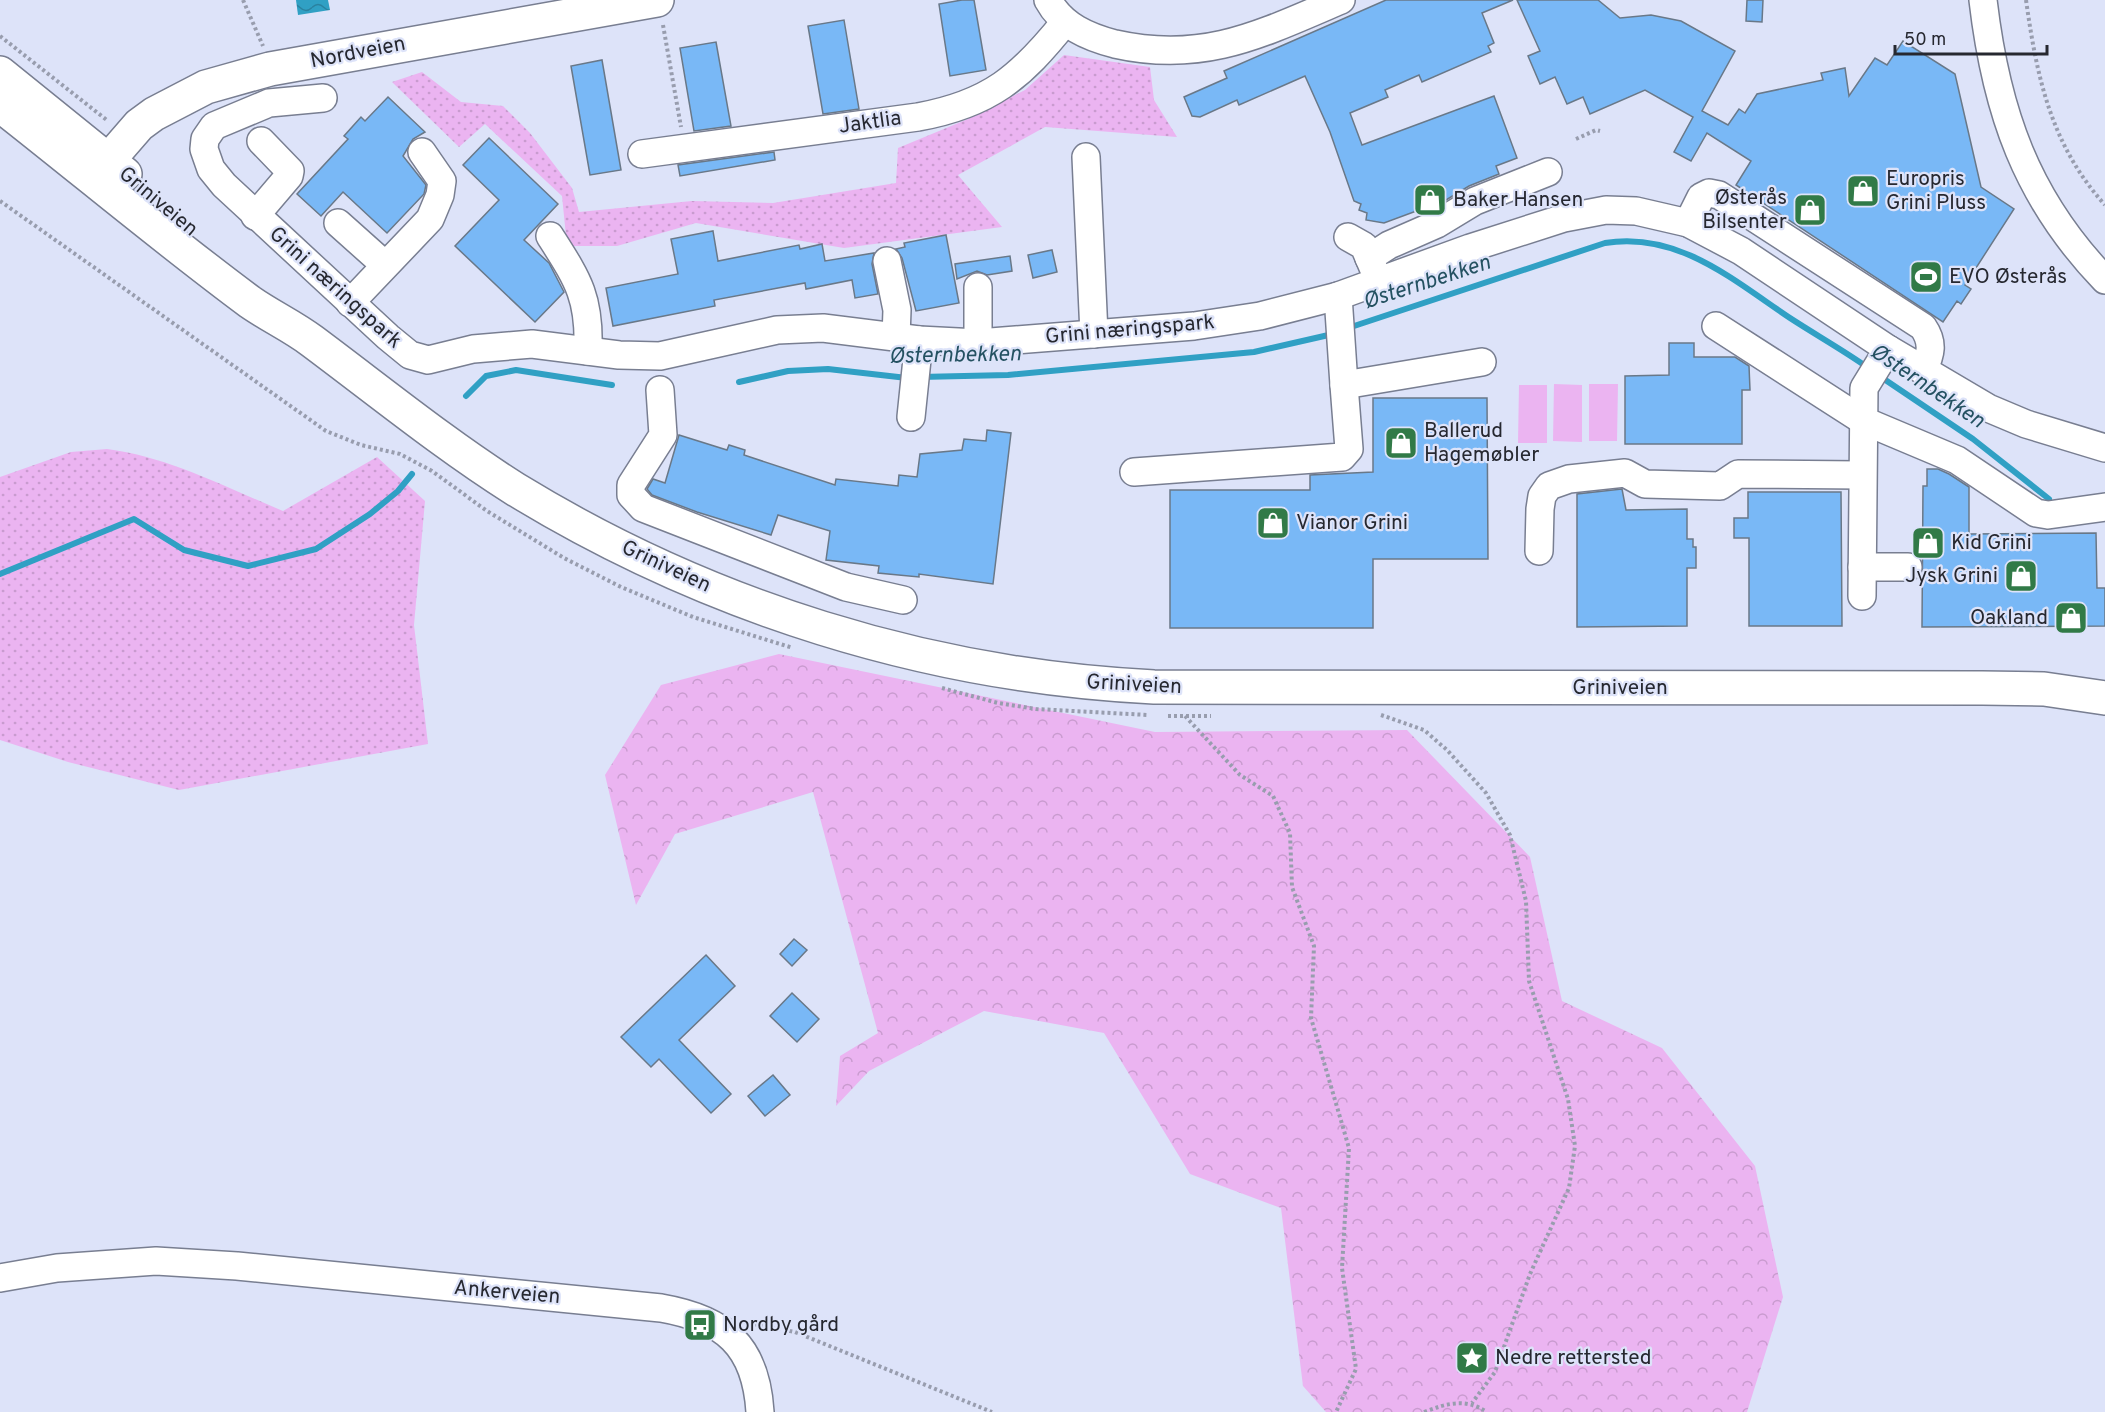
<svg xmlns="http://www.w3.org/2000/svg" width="2105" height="1412" viewBox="0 0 2105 1412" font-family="Overpass,sans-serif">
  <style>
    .grass { fill: url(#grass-dots) }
    .forest { fill: url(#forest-crowns) }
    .park { fill: #ebb4f1 }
    .water { fill: url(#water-waves) }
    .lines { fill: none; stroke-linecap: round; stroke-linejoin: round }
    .stream { stroke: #30a0c4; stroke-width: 6 }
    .building { fill: #79b8f6; stroke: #697888; stroke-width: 1.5 }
    .minor-casing { stroke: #787e91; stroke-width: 30 }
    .major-casing { stroke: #787e91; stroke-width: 36 }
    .path { stroke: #989dae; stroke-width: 4; stroke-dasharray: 3 3; stroke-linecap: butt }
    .minor { stroke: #fff; stroke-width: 27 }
    .major { stroke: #fff; stroke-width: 33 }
    .labels { text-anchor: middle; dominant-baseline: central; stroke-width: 4.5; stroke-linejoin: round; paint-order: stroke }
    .street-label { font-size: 21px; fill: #262830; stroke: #dde3f9 }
    .poi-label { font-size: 21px; fill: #262830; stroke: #dde3f9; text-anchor: start }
    .water-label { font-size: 22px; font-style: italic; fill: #245161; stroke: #dde3f9 }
  </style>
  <defs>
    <pattern id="grass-dots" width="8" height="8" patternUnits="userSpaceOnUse" patternTransform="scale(1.5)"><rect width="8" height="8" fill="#ebb4f1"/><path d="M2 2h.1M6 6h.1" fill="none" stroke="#c99bcf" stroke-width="1.8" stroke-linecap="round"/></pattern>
    <pattern id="forest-crowns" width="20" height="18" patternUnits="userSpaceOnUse" patternTransform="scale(1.5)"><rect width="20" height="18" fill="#ebb4f1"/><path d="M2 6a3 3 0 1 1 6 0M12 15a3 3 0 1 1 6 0" fill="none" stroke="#c99bcf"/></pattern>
    <pattern id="water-waves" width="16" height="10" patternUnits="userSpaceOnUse" patternTransform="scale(1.5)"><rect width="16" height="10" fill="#30a0c4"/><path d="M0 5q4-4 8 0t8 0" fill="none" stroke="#2982a0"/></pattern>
  </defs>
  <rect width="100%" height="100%" fill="#dde3f9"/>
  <g class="grass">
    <path d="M1064 55 1150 67 1154 100 1177 137 1045 127 958 175 1002 227 844 248 696 223 617 246H567L562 196 485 124 459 147 392 82 422 72 461 102 503 106 530 133 572 188 579 212 692 201 773 203 896 183 898 148 968 119 1025 90Z"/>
    <path d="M107 449C169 457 225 487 283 511L377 457 425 501 414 625 428 744 179 790 68 762 0 740V477L71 452Z"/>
  </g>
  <path class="forest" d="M779 654 1155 732 1407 730 1530 857 1562 1001 1662 1048 1755 1166 1783 1297 1747 1412H1326L1303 1386 1281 1208 1190 1174 1104 1033 984 1011 869 1071 836 1106 840 1056 878 1033 813 792 675 834 636 905 605 775 661 685Z"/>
  <g class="park">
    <path d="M1554 384 1582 385V442L1553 441Z"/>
    <path d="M1589 384H1618L1617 441H1589Z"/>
    <path d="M1519 385H1547V443H1518Z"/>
  </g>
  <path class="water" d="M296 0H328L330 10 298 15Z"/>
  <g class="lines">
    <g class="stream">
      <path d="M1348 328 1605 243C1678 231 1733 280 1790 318 1816 335 1843 350 1867 367"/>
      <path d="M1878 375 1973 439 2049 499"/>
      <path d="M920 377 1008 375 1254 352 1333 334"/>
      <path d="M739 382 788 371 828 369 907 378"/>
      <path d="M466 396 486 376 516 370 612 385"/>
      <path d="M0 574 134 519 184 550 248 566 316 549 370 514 398 491 412 474"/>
    </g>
  </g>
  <g class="building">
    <path d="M962 0H974L986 70 950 76 939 4Z"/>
    <path d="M1386 0H1513L1482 13 1494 43 1488 46 1491 52 1422 82 1419 75 1385 90 1388 97 1350 113 1362 145 1494 96 1517 158 1496 166 1499 174 1469 186 1446 200 1384 223 1366 220 1367 213 1359 210 1361 204 1354 201 1330 132 1305 76 1239 105 1237 100 1200 117 1192 116 1184 97 1227 78 1224 71Z"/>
    <path d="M1517 0H1598L1620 18 1651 15 1681 21 1735 51 1702 111 1728 125 1739 109 1745 113 1757 94 1823 80 1821 73 1845 68 1849 96 1875 58 1887 65 1903 41 1955 74 1981 187 2014 209 1965 285 1971 289 1961 304 1957 301 1943 322 1736 185 1751 161 1707 133 1691 161 1674 152 1693 117 1645 90 1590 114 1583 97 1567 104 1555 77 1540 84 1528 56 1540 51Z"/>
    <path d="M1747 0H1763L1762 22 1746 21Z"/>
    <path d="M844 20 859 109 823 114 808 26Z"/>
    <path d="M716 42 731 126 694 131 680 48Z"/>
    <path d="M602 60 621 170 590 175 571 66Z"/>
    <path d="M388 97 425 132 413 139 403 156 426 185 424 194 387 233 343 192 321 216 297 194 348 139 344 136 361 117 365 121Z"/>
    <path d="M489 138 558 204 524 240 549 263 564 292 535 322 455 246 499 200 463 165Z"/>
    <path d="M774 152 775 160 680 176 678 165Z"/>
    <path d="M713 231 718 261 799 245 800 249 822 244 825 261 874 253 872 264 878 294 855 298 852 280 806 289 805 283 714 300 715 306 613 326 606 288 678 274 671 239Z"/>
    <path d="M946 235 959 303 916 311 902 258 896 249 905 247 904 243Z"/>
    <path d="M1052 250 1057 272 1033 278 1028 255Z"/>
    <path d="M1010 256 1012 271 987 275 977 271 957 279 955 264Z"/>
    <path d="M1669 343H1694V357H1735L1749 366 1750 390H1742V444H1625V376L1669 375Z"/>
    <path d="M1373 398H1487L1488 559H1373V628H1170V490H1310V475L1373 472Z"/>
    <path d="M987 430 1011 433 993 584 919 574V577L878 573 879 566 826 560 830 531 778 515 771 535 697 512 652 495 647 489 653 479 665 483 679 435 727 450 729 445 745 450 744 455 835 485 836 479 898 486 899 475 917 477 920 454 962 450 964 439 986 441Z"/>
    <path d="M1927 469H1938L1949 474 1969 487V534L2096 533 2097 588H2105V626L1922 627 1923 486H1927Z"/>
    <path d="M1622 489 1626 510 1687 509V539H1693V547H1696V568H1687V626L1577 627V494Z"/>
    <path d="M1748 492H1841L1842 626H1749V538H1734V518H1748Z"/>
    <path d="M794 939 807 950 792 966 780 954Z"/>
    <path d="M706 955 735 986 679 1040 731 1094 711 1113 659 1059 651 1067 621 1037Z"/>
    <path d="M792 993 819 1019 797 1042 770 1016Z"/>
    <path d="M773 1075 790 1095 765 1116 748 1096Z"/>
  </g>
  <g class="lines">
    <g class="minor-casing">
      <g id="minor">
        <path d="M1048 0C1062 26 1088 37 1115 44 1204 64 1261 34 1341 0"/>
        <path d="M1983 0C1996 111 2026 198 2105 280"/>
        <path d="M323 98 269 103 214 126 205 139 204 149 211 169 224 185 388 337 410 355 428 360 473 349 532 344 619 355 660 356 777 330 823 328 919 340 978 343 1194 326 1260 316 1338 296 1470 248 1564 218 1606 210 1636 211 1688 223 1741 251 1888 349 1988 408 2026 424 2105 448"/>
        <path d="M642 154 918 117C990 104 1021 77 1065 22"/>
        <path d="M1086 157 1094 334"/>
        <path d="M255 216 289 176 290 171 261 141"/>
        <path d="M338 223 385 265"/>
        <path d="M1688 223 1701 197 1709 193 1719 195 1923 327C1934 343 1931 354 1923 371"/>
        <path d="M550 236C578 280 590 297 588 351"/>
        <path d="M1348 237 1364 246 1375 272"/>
        <path d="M1369 258 1389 245 1437 224 1475 201 1548 172"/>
        <path d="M887 261 897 310 896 337"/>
        <path d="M978 287V343"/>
        <path d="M1338 296 1344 385"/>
        <path d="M350 303 430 219 440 195 442 181 422 152"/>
        <path d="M1716 326 1862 420 1957 460 2036 513 2048 515 2105 507"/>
        <path d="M660 390 663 435 631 485V495L643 508 846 587 903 600"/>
        <path d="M911 417 919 340"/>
        <path d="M1134 472 1342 457 1349 449 1344 385 1482 362"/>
        <path d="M1539 551 1540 509 1542 496 1549 486 1569 479 1625 473 1645 484 1720 486 1738 474 1861 475"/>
        <path d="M1862 567H1908"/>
        <path d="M1862 596 1864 388 1888 349"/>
        <path d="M0 1278 57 1268 156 1261 237 1266 661 1308C724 1319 756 1345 760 1412"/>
      </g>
    </g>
    <g class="major-casing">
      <g id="major">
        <path d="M0 73 125 174"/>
        <path d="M0 105C83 170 165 239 250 302 270 316 292 326 312 341 379 391 444 444 515 489 708 607 928 676 1154 687L1982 688 2044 689 2105 698"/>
        <path d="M93 178 139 125 154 114 206 87 270 69 657 0"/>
      </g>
    </g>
    <g class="path">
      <path d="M243 0 263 46"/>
      <path d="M2026 0C2037 78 2051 145 2105 205"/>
      <path d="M663 25 681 127"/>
      <path d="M0 36 108 121"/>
      <path d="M1576 139 1596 130 1600 131"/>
      <path d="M0 201 326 431 361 445 400 454 432 471 487 511 564 558 621 587 693 617 793 648"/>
      <path d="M942 688 998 703 1036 709 1148 715"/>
      <path d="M1381 715 1424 730 1447 750 1486 793 1510 835 1526 901 1529 981 1568 1099 1575 1146 1569 1188 1530 1274 1495 1372 1472 1403"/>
      <path d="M1168 716H1211"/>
      <path d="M1185 716 1240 775 1273 796 1290 833 1292 887 1314 946 1311 1018 1349 1148 1342 1268 1356 1369 1336 1412"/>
      <path d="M748 1323 795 1332 992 1412"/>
      <path d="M1424 1412C1448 1403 1465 1398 1487 1412"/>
    </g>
    <use href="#minor" class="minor"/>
    <use href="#major" class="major"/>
  </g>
  <defs>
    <g id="shop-square" transform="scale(1.725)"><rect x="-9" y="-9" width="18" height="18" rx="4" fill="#317a47" stroke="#dde3f9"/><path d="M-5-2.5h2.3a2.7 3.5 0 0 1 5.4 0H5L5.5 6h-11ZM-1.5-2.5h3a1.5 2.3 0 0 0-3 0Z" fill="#fff"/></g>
    <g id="stadium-square" transform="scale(1.725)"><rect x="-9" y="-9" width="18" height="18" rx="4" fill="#317a47" stroke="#dde3f9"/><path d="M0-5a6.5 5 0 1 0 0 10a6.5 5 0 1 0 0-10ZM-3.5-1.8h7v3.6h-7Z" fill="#fff"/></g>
    <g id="bus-square" transform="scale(1.725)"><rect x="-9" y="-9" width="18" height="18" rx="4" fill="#317a47" stroke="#dde3f9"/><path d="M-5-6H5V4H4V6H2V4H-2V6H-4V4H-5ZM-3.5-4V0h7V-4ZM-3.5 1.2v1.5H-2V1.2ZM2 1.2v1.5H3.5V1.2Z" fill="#fff"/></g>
    <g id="sight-square" transform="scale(1.725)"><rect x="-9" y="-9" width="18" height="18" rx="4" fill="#317a47" stroke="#dde3f9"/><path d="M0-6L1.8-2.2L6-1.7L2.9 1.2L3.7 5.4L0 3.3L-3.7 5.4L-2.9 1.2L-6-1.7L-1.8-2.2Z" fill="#fff"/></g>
  </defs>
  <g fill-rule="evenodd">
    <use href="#shop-square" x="1863" y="191"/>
    <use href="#shop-square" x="1430" y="200"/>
    <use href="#shop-square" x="1810" y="210"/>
    <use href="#stadium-square" x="1926" y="277"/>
    <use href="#shop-square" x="1401" y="443"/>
    <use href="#shop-square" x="1273" y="523"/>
    <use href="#shop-square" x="1928" y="543"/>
    <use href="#shop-square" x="2021" y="576"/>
    <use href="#shop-square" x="2071" y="618"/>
    <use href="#bus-square" x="700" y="1325"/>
    <use href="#sight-square" x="1472" y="1358"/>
  </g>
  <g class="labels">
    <g class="street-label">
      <text transform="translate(358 53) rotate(-11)">Nordveien</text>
      <text transform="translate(870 123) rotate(-8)">Jaktlia</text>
      <text transform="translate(158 202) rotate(40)">Griniveien</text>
      <text transform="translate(335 288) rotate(42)">Grini næringspark</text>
      <text transform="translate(1130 330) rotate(-5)">Grini næringspark</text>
      <text transform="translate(666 567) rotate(25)">Griniveien</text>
      <text transform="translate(1134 685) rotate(3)">Griniveien</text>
      <text x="1620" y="688">Griniveien</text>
      <text transform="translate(507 1293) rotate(5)">Ankerveien</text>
    </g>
    <g class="poi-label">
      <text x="1886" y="179">Europris<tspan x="1886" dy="24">Grini Pluss</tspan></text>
      <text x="1787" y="198" text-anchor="end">Østerås<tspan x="1787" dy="24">Bilsenter</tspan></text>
      <text x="1453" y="200">Baker Hansen</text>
      <text x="1949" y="277">EVO Østerås</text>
      <text x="1424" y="431">Ballerud<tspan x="1424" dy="24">Hagemøbler</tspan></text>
      <text x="1296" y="523">Vianor Grini</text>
      <text x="1951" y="543">Kid Grini</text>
      <text x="1998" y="576" text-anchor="end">Jysk Grini</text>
      <text x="2048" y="618" text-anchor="end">Oakland</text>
      <text x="723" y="1325">Nordby gård</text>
      <text x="1495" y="1358">Nedre rettersted</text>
    </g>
    <g class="water-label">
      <text transform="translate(1427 283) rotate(-18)">Østernbekken</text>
      <text transform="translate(955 356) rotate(-1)">Østernbekken</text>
      <text transform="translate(1927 387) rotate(34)">Østernbekken</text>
    </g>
  </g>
  <path d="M1895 45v9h152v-9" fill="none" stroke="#262830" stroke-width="3"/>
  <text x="1904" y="45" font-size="18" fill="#262830" stroke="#dde3f9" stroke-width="4.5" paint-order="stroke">50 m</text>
</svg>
